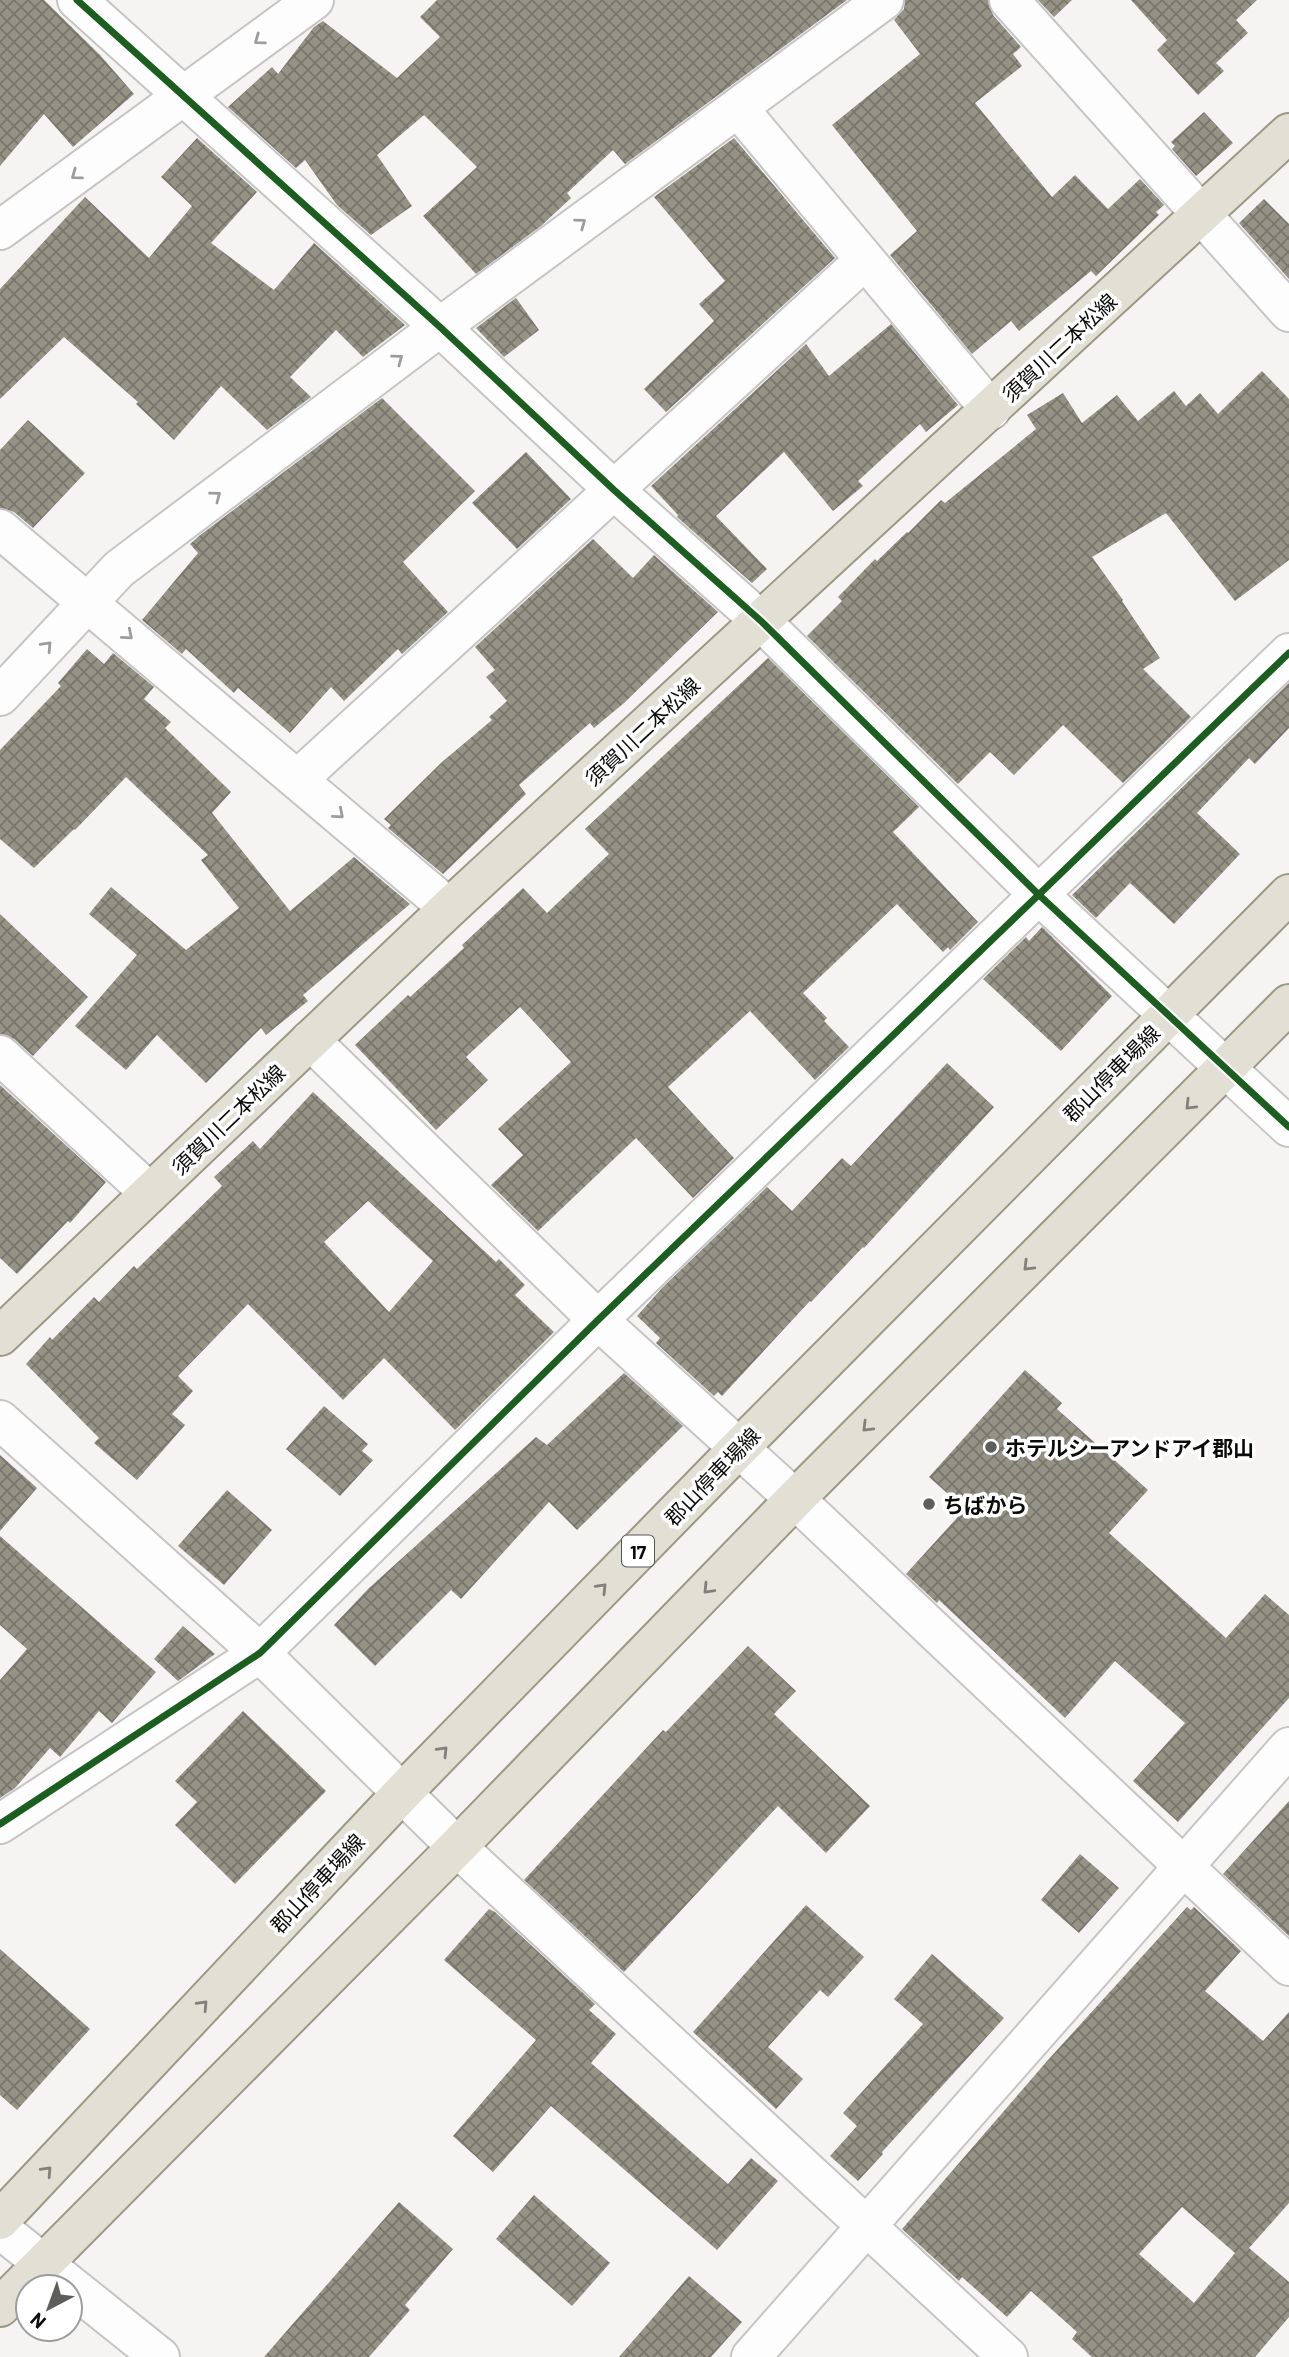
<svg xmlns="http://www.w3.org/2000/svg" width="1289" height="2357" viewBox="0 0 1289 2357" font-family="Barlow,'Noto Sans JP',sans-serif">
  <style>
    .building { fill: url(#building-cross-hatch); fill-rule: evenodd }
    .lines { fill: none; stroke-linecap: round; stroke-linejoin: round }
    .minor-casing { stroke: #c6c5c4; stroke-width: 42 }
    .major-casing { stroke: #9b9884; stroke-width: 42 }
    .minor { stroke: #fefdfd; stroke-width: 38 }
    .major { stroke: #e2e0d5; stroke-width: 38 }
    .cycleway-casing { stroke: #fff; stroke-width: 11 }
    .cycleway { stroke: #1b5e20; stroke-width: 7 }
    .oneway { stroke: #9d9c9c }
    .oneway2 { stroke: #81807a }
    .poi-dot { fill: #5d5d5c; stroke: #fff; stroke-width: 2.5 }
    .labels { text-anchor: middle; dominant-baseline: central; stroke-width: 7; stroke-linejoin: round; paint-order: stroke }
    .shield { fill: #fff; stroke: #545454; stroke-width: 2 }
    .shield-label { font-size: 19px; font-weight: bold; fill: #0b0b0a }
    .street-label { font-size: 21px; fill: #0b0b0a; stroke: #fff }
    .poi-label { font-size: 21px; font-weight: bold; fill: #0b0b0a; stroke: #fff; text-anchor: start }
  </style>
  <defs>
    <pattern id="building-cross-hatch" width="8" height="8" patternUnits="userSpaceOnUse" patternTransform="scale(1.75)"><rect width="8" height="8" fill="#959286"/><path d="M0 0l8 8M0 8l8-8" fill="none" stroke="#78756c"/></pattern>
  </defs>
  <rect width="100%" height="100%" fill="#f5f4f3"/>
  <g class="building">
    <path d="M0 0H44L100 55 134 94 73 147 44 114 0 166Z"/>
    <path d="M437 0H847L625 164 613 150 567 193 571 198 541 226 476 274 423 216 477 167 424 115 377 155 412 206 371 235 337 205 305 160 296 168 228 107 272 67 278 74 314 27 323 21 397 78 440 37 420 17Z"/>
    <path d="M905 0H988L993 15 1021 47 1013 54 1022 66 975 103 1052 197 1075 175 1108 209 1140 179 1164 205 1156 212 1159 215 1096 276 1091 271 1019 331 1011 321 972 354 890 255 917 231 832 125 920 54 894 20 904 9Z"/>
    <path d="M1038 0H1072L1054 17Z"/>
    <path d="M1131 0H1257L1236 20 1248 33 1216 63 1224 71 1198 95 1157 50 1167 40Z"/>
    <path d="M1204 112 1233 143 1196 176 1172 149 1175 146 1171 142Z"/>
    <path d="M197 138 257 192 211 243 274 290 314 243 405 325 363 357 336 330 290 377 311 397 267 430 221 386 174 440 136 404 138 402 64 337 0 399V289L85 197 149 258 192 206 161 177Z"/>
    <path d="M734 138 835 258 666 412 644 389 714 321 699 304 725 281 654 197Z"/>
    <path d="M1264 199 1289 224V279L1239 223Z"/>
    <path d="M516 298 539 330 504 357 476 328Z"/>
    <path d="M891 324 958 405 926 432 920 424 858 481 863 486 833 511 784 452 716 516 767 569 752 583 677 517 678 515 651 486 806 344 829 376Z"/>
    <path d="M1262 371 1289 399V560L1235 601 1166 513 1092 557 1123 600 1122 601 1160 658 1143 669 1191 717 1123 783 1063 725 1014 775 990 752 958 784 807 636 842 601 838 597 875 559 877 561 907 532 908 533 941 500 945 503 1036 429 1027 415 1063 393 1082 423 1117 395 1138 421 1174 391 1186 406 1200 393 1218 414Z"/>
    <path d="M382 398 475 491 403 562 448 612 402 654 398 649 344 701 331 687 290 733 238 688 234 693 186 649 182 654 142 620 198 553 190 544 199 536Z"/>
    <path d="M28 420 85 473 33 528 14 512 0 508V450Z"/>
    <path d="M526 452 571 499 517 549 472 503Z"/>
    <path d="M593 539 633 578 654 555 718 612 624 703 594 728 590 723 519 785 526 794 443 874 388 828 391 825 384 819 442 762 492 720 489 717 507 701 486 677 495 670 475 647Z"/>
    <path d="M87 649 104 664 113 653 154 687 144 699 171 722 165 728 231 792 212 813 290 911 354 857 410 904 303 995 308 1001 266 1035 261 1028 206 1083 157 1035 126 1070 75 1026 137 955 89 914 111 887 186 950 239 908 201 860 208 855 126 777 75 830 74 829 34 868 0 839V750L61 686 58 683Z"/>
    <path d="M768 658 919 807 893 832 978 922 950 950 948 947 943 952 897 904 803 993 827 1018 824 1021 849 1047 815 1080 750 1011 668 1087 734 1158 693 1198 636 1138 538 1231 491 1185 523 1155 498 1129 571 1062 520 1007 466 1057 488 1080 436 1130 355 1045 408 995 410 997 464 948 462 945 523 888 547 913 609 854 585 829Z"/>
    <path d="M1289 683V728L1255 764 1249 758 1197 813 1240 854 1174 924 1130 883 1096 918 1072 895Z"/>
    <path d="M0 914 88 997 33 1056 14 1039 0 1034Z"/>
    <path d="M1042 927 1112 996 1061 1051 983 979 1026 937 1029 941Z"/>
    <path d="M947 1063 994 1107 864 1248 863 1247 811 1302 810 1301 722 1396 718 1392 714 1396 656 1343 660 1338 637 1316 662 1288 767 1187 792 1211 842 1158 851 1166Z"/>
    <path d="M0 1085 106 1182 70 1223 68 1221 17 1274 0 1258Z"/>
    <path d="M313 1092 496 1262 499 1259 525 1285 515 1295 554 1332 455 1430 384 1358 343 1400 248 1304 178 1376 193 1391 172 1414 185 1425 137 1480 94 1443 99 1438 26 1364 50 1337 52 1340 94 1297 99 1302 134 1266 137 1269 222 1186 214 1177 253 1141 260 1149ZM368 1201 433 1261 389 1312 324 1242Z"/>
    <path d="M1025 1370 1062 1403 1057 1409 1148 1490 1109 1533 1226 1638 1265 1594 1289 1615V1698L1178 1822 1133 1781 1185 1723 1115 1661 1065 1718 939 1600 937 1603 906 1574 965 1509 929 1477Z"/>
    <path d="M624 1373 683 1426 577 1530 549 1502 461 1599 451 1590 375 1666 334 1625 368 1589 536 1437 547 1445Z"/>
    <path d="M324 1406 368 1444 362 1451 373 1460 340 1496 286 1449Z"/>
    <path d="M0 1455 37 1488 0 1531Z"/>
    <path d="M227 1490 272 1530 224 1585 178 1546Z"/>
    <path d="M0 1536 156 1672 112 1723 99 1711 60 1757 50 1748 15 1788 0 1798V1680L27 1649 0 1625Z"/>
    <path d="M183 1626 215 1654 178 1681 154 1659Z"/>
    <path d="M748 1646 796 1691 774 1714 870 1806 826 1853 778 1806 624 1972 524 1880 663 1730 666 1732Z"/>
    <path d="M243 1711 326 1791 235 1884 175 1825 197 1802 175 1781Z"/>
    <path d="M1289 1801V1936L1223 1874Z"/>
    <path d="M1080 1854 1119 1888 1079 1933 1041 1900Z"/>
    <path d="M806 1905 864 1957 828 1997 820 1990 768 2047 803 2079 776 2109 693 2032Z"/>
    <path d="M1187 1907 1191 1910 1194 1907 1241 1951 1205 1991 1263 2041 1289 2012V2203L1249 2248 1289 2282V2317L1255 2357H1092L1072 2339 1077 2332 1031 2291 1007 2317 962 2277 959 2281 902 2229 1048 2060ZM1182 2207 1235 2253 1194 2303 1139 2254Z"/>
    <path d="M489 1909 495 1912 595 2004 589 2010 616 2034 591 2063 728 2184 751 2158 778 2181 717 2250 551 2106 493 2172 453 2136 536 2040 444 1960Z"/>
    <path d="M0 1949 90 2029 17 2110 0 2095Z"/>
    <path d="M932 1954 1004 2018 882 2152 883 2154 858 2181 830 2156 857 2126 843 2113 923 2024 894 1999Z"/>
    <path d="M534 2195 610 2263 572 2306 496 2239Z"/>
    <path d="M399 2202 453 2249 405 2305 410 2310 369 2357H264Z"/>
    <path d="M689 2276 742 2322 711 2357H619Z"/>
  </g>
  <g class="lines">
    <g class="minor-casing">
      <g id="minor">
        <path d="M77 0 440 327 614 490 761 621 1038 894 1289 1127"/>
        <path d="M1009 0 1289 312"/>
        <path d="M738 108 991 410"/>
        <path d="M0 230 314 0"/>
        <path d="M0 529 449 908"/>
        <path d="M0 696 119 569 440 327 884 0"/>
        <path d="M298 779 865 260"/>
        <path d="M310 1040 598 1320 795 1499 1289 1966"/>
        <path d="M0 1055 150 1193"/>
        <path d="M0 1420 260 1653 457 1847 1008 2357"/>
        <path d="M0 1824 260 1653 598 1320 1289 653"/>
        <path d="M0 2229 160 2357"/>
        <path d="M751 2357 1289 1747"/>
      </g>
    </g>
    <g class="major-casing">
      <g id="major">
        <path d="M0 1336 449 908 1289 133"/>
        <path d="M0 2220 402 1793 738 1449 1289 894"/>
        <path d="M0 2307 457 1847 795 1499 1289 1004"/>
      </g>
    </g>
    <use href="#minor" class="minor"/>
    <use href="#major" class="major"/>
    <g class="cycleway-casing">
      <g id="cycleway">
        <path d="M77 0 440 327 614 490 761 621 1038 894 1289 1127"/>
        <path d="M0 1824 260 1653 598 1320 1289 653"/>
      </g>
    </g>
    <use href="#cycleway" class="cycleway"/>
  </g>
  <defs><path id="oneway-chevron" d="M-2-3.5L2.5 0L-2 3.5" fill="none" stroke-width="1.6" stroke-linecap="round" stroke-linejoin="round" transform="scale(1.75)"/></defs>
  <g class="oneway">
    <use href="#oneway-chevron" transform="translate(259 40) rotate(144)"/>
    <use href="#oneway-chevron" transform="translate(76 175) rotate(144)"/>
    <use href="#oneway-chevron" transform="translate(581 223) rotate(-36)"/>
    <use href="#oneway-chevron" transform="translate(398 359) rotate(-37)"/>
    <use href="#oneway-chevron" transform="translate(216 496) rotate(-37)"/>
    <use href="#oneway-chevron" transform="translate(128 635) rotate(40)"/>
    <use href="#oneway-chevron" transform="translate(47 646) rotate(-47)"/>
    <use href="#oneway-chevron" transform="translate(339 814) rotate(41)"/>
  </g>
  <g class="oneway2">
    <use href="#oneway-chevron" transform="translate(1190 1105) rotate(135)"/>
    <use href="#oneway-chevron" transform="translate(1028 1266) rotate(135)"/>
    <use href="#oneway-chevron" transform="translate(867 1427) rotate(135)"/>
    <use href="#oneway-chevron" transform="translate(602 1588) rotate(-46)"/>
    <use href="#oneway-chevron" transform="translate(708 1589) rotate(134)"/>
    <use href="#oneway-chevron" transform="translate(443 1751) rotate(-46)"/>
    <use href="#oneway-chevron" transform="translate(203 2005) rotate(-47)"/>
    <use href="#oneway-chevron" transform="translate(47 2171) rotate(-47)"/>
  </g>
  <g class="poi-dot">
    <circle cx="991" cy="1447" r="7"/>
    <circle cx="929" cy="1504" r="7"/>
  </g>
  <g class="labels">
    <rect class="shield" x="622" y="1535.5" width="32" height="31" rx="5"/>
    <g class="shield-label">
      <text x="638" y="1551">17</text>
    </g>
    <g class="street-label">
      <text transform="translate(1059 347) rotate(-43)">須賀川二本松線</text>
      <text transform="translate(642 731) rotate(-43)">須賀川二本松線</text>
      <text transform="translate(1111 1073) rotate(-45)">郡山停車場線</text>
      <text transform="translate(228 1119) rotate(-44)">須賀川二本松線</text>
      <text transform="translate(712 1476) rotate(-46)">郡山停車場線</text>
      <text transform="translate(317 1883) rotate(-47)">郡山停車場線</text>
    </g>
    <g class="poi-label">
      <text x="1005" y="1447">ホテルシーアンドアイ郡山</text>
      <text x="943" y="1504">ちばから</text>
    </g>
  </g>
  <g transform="translate(49 2308) rotate(221)"><circle r="33" fill="#ffffff" stroke="#9d9d9d" stroke-width="2"/>
  <path d="M0-5L12 26L0 18L-12 26Z" fill="#5d5d5c"/>
  <text y="-10" font-size="19" font-weight="bold" text-anchor="middle" fill="#0b0b0a">N</text>
  </g>
</svg>
